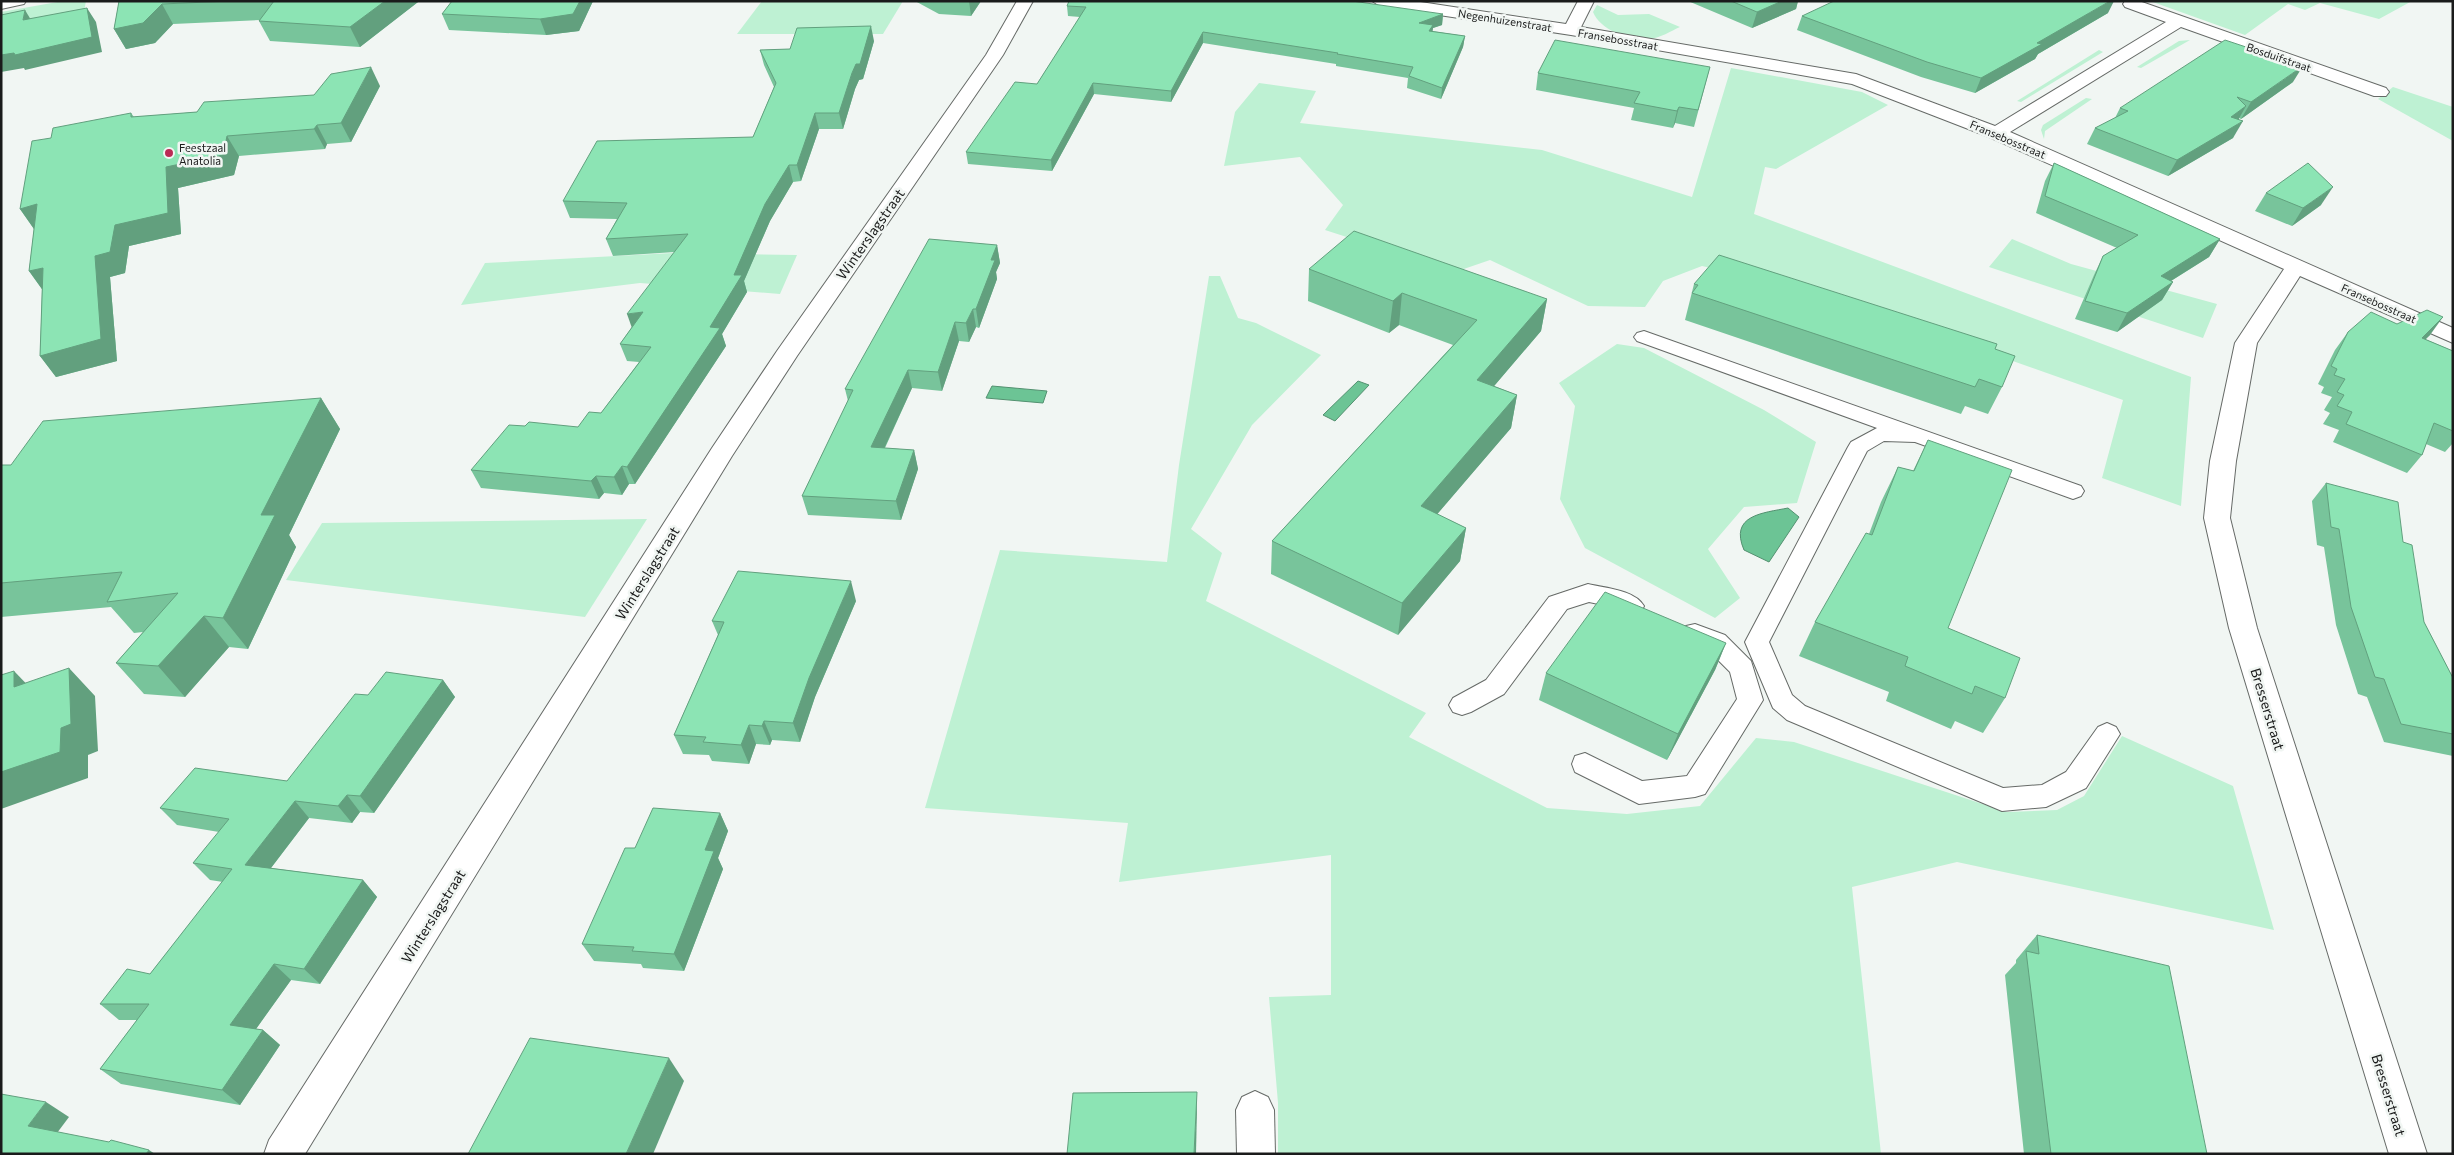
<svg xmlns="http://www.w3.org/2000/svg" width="2454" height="1155" viewBox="0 0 2454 1155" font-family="Commissioner,sans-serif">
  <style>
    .green { fill: #bef1d3 }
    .water { fill: #6cc495; stroke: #539170 }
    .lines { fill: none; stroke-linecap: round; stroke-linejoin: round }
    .service-casing { stroke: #666a67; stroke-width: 2 }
    .minor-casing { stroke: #666a67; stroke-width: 2 }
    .service { fill: #fff; fill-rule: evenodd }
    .minor { fill: #fff; fill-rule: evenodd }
    .wall { fill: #78c49b }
    .shaded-wall { fill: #62a07e }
    .building { fill: #8ce4b4; stroke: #62a07e }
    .poi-dot { fill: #bb2b55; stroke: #f1f6f3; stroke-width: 2 }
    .labels { text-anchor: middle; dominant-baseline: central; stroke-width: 5; stroke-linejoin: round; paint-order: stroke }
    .far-street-label { font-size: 11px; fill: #1a1b1b; stroke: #f1f6f3 }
    .far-poi-label { font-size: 11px; fill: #1a1b1b; stroke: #f1f6f3; text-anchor: start }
    .street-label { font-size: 14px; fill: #1a1b1b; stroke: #f1f6f3 }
  </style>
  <rect width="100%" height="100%" fill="#f1f6f3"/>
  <g class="green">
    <path d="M63 1H86L83 17 1 22V12Z"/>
    <path d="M762 1H903L883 34H737Z"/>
    <path d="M2150 1H2412L2379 19 2320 3 2305 10 2288 4 2245 35Z"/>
    <path d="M1597 5 1618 15 1649 14 1680 27C1671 31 1660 38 1650 39 1630 41 1601 31 1593 12Z"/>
    <path d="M2190 40 2141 68 2137 67 2179 41Z"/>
    <path d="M2099 50 2103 52 2021 102 2017 101Z"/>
    <path d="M1731 68 1862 92 1888 105 1776 169 1765 167 1754 214 2191 377 2181 506 2102 478 2123 400 1820 293 1702 266 1663 281 1645 307 1588 306 1490 260 1455 272 1325 230 1343 205 1300 157 1224 166 1235 112 1259 83 1316 91 1300 123 1542 150 1692 197Z"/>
    <path d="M2393 87 2453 107V141L2378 99Z"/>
    <path d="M2086 98 2092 99 2045 131 2044 139 2041 130 2043 125Z"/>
    <path d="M2012 239 2071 264 2217 304 2203 338 1989 267Z"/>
    <path d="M673 253 797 255 780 294 640 283 461 305 485 263Z"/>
    <path d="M1209 276H1220L1238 318 1256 323 1321 355 1252 425 1191 529 1222 553 1206 601 1426 713 1409 737 1547 808 1627 814 1700 806 1756 738 1794 742 2007 812 2057 810 2084 796 2122 736 2233 786 2274 930 1957 862 1852 887 1881 1154H1278V1103L1269 997 1331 995V855L1119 882 1128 823 925 808 1000 550 1167 562 1179 465Z"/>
    <path d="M1617 344 1644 348 1764 410 1816 442 1797 503 1744 507 1708 549 1740 598 1715 618 1585 548 1560 499 1575 406 1559 383Z"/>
    <path d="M647 519 585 617 286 580 322 523Z"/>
  </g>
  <g class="water">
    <path d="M1358 381 1369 385 1335 421 1323 415Z"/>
    <path d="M992 386 1047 391 1043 403 986 398Z"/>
    <path d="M1788 508 1799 517 1769 562 1744 550C1729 515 1763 513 1788 508Z"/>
  </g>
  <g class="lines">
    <g class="service-casing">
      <g id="service">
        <path d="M1644 331 2081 486 2084 491 2081 496 2073 499 1915 442 1884 441 1867 451 1769 642 1792 695 1805 706 2003 788 2042 785 2066 772 2098 727 2107 723 2116 727 2120 734 2086 788 2046 807 2002 811 1787 720 1773 708 1745 642 1848 447 1851 442 1877 428 1637 341 1634 337 1637 333Z"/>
        <path d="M1588 584C1605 588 1635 590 1644 606L1641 612 1632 615 1608 606 1589 602 1567 609 1504 694 1471 712 1462 715 1453 712 1449 705 1453 698 1486 680 1549 597Z"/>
        <path d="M1695 624 1725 635 1751 661 1763 700 1705 794 1695 797 1639 804 1575 772 1572 764 1575 756 1585 753 1642 781 1687 776 1737 699 1730 672 1707 649 1686 640 1683 633 1686 626Z"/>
      </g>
    </g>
    <g class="minor-casing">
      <g id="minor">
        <path d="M1 1H26L24 4 1 9Z"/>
        <path d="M1017 1H1033L1003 55 797 356 732 456 305 1154H264L269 1140 712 448 777 351 986 55Z"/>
        <path d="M1372 1H1414L1566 24 1578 1H1594L1581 27 1856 74 1995 126 2166 22 2125 7 2123 4 2125 1H2139L2386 88 2389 92 2386 96H2374L2181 27 2010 132 2453 328V343L2300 276 2257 343 2236 461 2230 518 2257 628 2427 1154H2389L2229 628 2204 518 2210 461 2235 343 2284 269 1989 137 1852 84 1571 35 1380 6Z"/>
        <path d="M1255 1091 1268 1097 1274 1110 1275 1154H1237L1236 1110 1242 1097Z"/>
      </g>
    </g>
    <use href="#service" class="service"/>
    <use href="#minor" class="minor"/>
  </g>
  <g class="wall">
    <path d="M119 1H418V2L360 47 270 41 259 21 260 20 173 24 155 43 126 49 114 29Z"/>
    <path d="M452 1H593L579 31 546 35 449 30 442 14Z"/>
    <path d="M915 1H981L971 16 939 14Z"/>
    <path d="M1688 1H1798L1796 9 1752 28Z"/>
    <path d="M1067 6 1443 14 1442 25 1433 28 1432 31 1465 36 1463 47 1441 99 1407 88 1408 78 1336 66V64L1203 43 1171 102 1094 94 1052 171 968 164 966 152 1037 84 1080 17 1068 16Z"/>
    <path d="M2108 13 2038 54 2035 59 1975 93 1921 77 1797 30 1802 16Z"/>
    <path d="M874 41 863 79 859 80 855 89 843 129H819L801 181 793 182 770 221 744 281 747 292 722 334 726 346 635 484H629L622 495 604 493 599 499 481 488 471 470 525 426 578 427 601 413 639 362 627 361 620 344 632 327 675 252 613 256 606 239 617 219 570 218 563 201 753 137 774 87 764 65 760 50 790 49Z"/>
    <path d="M1710 67 1694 127 1675 123 1673 128 1631 120 1634 108 1536 90 1538 73Z"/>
    <path d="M2293 82 2241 119 2239 118 2233 138 2168 176 2087 144 2095 128 2115 118 2120 108Z"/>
    <path d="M380 86 351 142 327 144 325 149 239 156 234 175 178 188 181 234 129 246 125 273 110 277 117 361 56 377 40 356 42 289 29 271 34 229 20 209 131 113 134 117 197 112Z"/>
    <path d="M2054 163 2220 239 2209 257 2171 281 2173 282 2162 300 2117 332 2075 319 2094 275 2103 256 2117 248 2036 213 2045 181Z"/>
    <path d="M2266 193 2321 205 2292 226 2255 211Z"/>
    <path d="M997 245 1000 263 996 272 997 279 979 328 976 327 969 342 959 341 942 391 912 388 885 448 914 450 918 469 901 520 808 515 802 496 848 401 845 389Z"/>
    <path d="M1309 269 1547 299 1541 331 1494 386 1517 395 1511 428 1437 514 1466 528 1460 561 1398 635 1271 574 1272 541 1453 345 1399 325 1389 333 1308 301Z"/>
    <path d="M1694 284 1995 349 2002 387 1988 414 1965 406 1961 414 1685 320Z"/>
    <path d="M2397 324 2430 335 2425 339 2453 351V443L2445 452 2426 444 2422 455 2407 473 2333 442 2339 430 2323 424 2330 413 2324 410 2332 397 2321 393 2324 387 2318 384 2335 350 2348 332Z"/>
    <path d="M321 398 340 429 289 535 296 547 248 649 229 647 185 697 144 694 116 663 143 632 134 633 111 607 1 617V465H11Z"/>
    <path d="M1928 440 1948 628 2005 698 1983 733 1955 721 1951 729 1886 701 1889 692 1799 656 1815 622 1869 534 1881 502 1898 467 1913 471Z"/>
    <path d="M2326 483 2403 542 2424 622 2453 678V756L2384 742 2367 697 2358 694 2336 625 2324 547 2317 545 2312 501Z"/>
    <path d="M856 601 815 697 800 742 772 740 770 745 756 744 749 764 712 761 709 755 683 754 674 735 718 635 712 621Z"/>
    <path d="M1726 643 1715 670 1667 760 1539 700 1546 673Z"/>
    <path d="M443 680 455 697 374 813 360 812 352 823 309 818 271 868 363 880 377 897 320 984 291 980 256 1029 263 1030 280 1045 240 1105 121 1084 100 1069 137 1020H119L100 1004 150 974 223 882 210 880 193 863 219 832 177 825 160 808 287 781 368 695Z"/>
    <path d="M720 813 728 831 718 858 723 869 684 971 643 968 641 964 594 961 582 944 635 848Z"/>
    <path d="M2037 935 2207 1154H2024L2005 975 2016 963V960Z"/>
  </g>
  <g class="shaded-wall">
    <path d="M385 1 418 2 360 47 350 27Z"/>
    <path d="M580 1H593L579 31 546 35 540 19Z"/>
    <path d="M969 1H981L971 16Z"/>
    <path d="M1782 1H1798L1796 9 1752 28 1757 12Z"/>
    <path d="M2110 1H2114L2108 13 2038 54 2035 59 1975 93 1981 78 2037 43Z"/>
    <path d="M162 4 173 24 155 43 126 49 114 29Z"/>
    <path d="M87 8 96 22 102 52 25 70 24 68 1 72V55Z"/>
    <path d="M25 10 34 25 23 20Z"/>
    <path d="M1443 14 1442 25 1433 28 1432 36 1429 31 1419 23Z"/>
    <path d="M871 26 874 41 863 79 859 80 855 89 843 129 839 113 852 73Z"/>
    <path d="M1203 32V43L1171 102V91Z"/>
    <path d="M1465 36 1463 47 1441 99 1442 88Z"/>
    <path d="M2303 66 2293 82 2241 119 2251 102Z"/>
    <path d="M371 67 380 86 351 142 341 123Z"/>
    <path d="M1093 83 1094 94 1052 171 1051 160Z"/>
    <path d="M2246 106 2237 122 2231 117Z"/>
    <path d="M1679 107 1675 123 1673 128 1677 111Z"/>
    <path d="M815 113 819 129 801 181 797 165Z"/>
    <path d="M2243 121 2233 138 2168 176 2177 160Z"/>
    <path d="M317 125 327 144 325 149 314 129Z"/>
    <path d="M227 136 239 156 234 175 178 188 181 234 129 246 125 273 110 277 117 361 56 377 40 356 95 256 115 225 166 167Z"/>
    <path d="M789 165 793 182 770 221 744 281 747 292 722 334 726 346 635 484 627 467 710 327 765 204Z"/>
    <path d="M2333 187 2321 205 2292 226 2303 208Z"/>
    <path d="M37 204 34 229 20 209Z"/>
    <path d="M2220 239 2209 257 2150 294 2161 276Z"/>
    <path d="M997 245 1000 263 996 272 997 279 979 328 976 309 991 260Z"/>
    <path d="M43 268 44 292 29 271Z"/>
    <path d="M2173 282 2162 300 2117 332 2127 313Z"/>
    <path d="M1402 293 1399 325 1389 333 1393 301Z"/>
    <path d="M1547 299 1541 331 1472 412 1477 380Z"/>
    <path d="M973 309 976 327 969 342 966 323Z"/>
    <path d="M643 312 633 331 627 314Z"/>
    <path d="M2443 317 2430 335 2409 356 2422 338Z"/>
    <path d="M955 322 959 341 942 391 938 372Z"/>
    <path d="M908 370 912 388 876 466 871 447Z"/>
    <path d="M1517 395 1511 428 1416 539 1421 506Z"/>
    <path d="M321 398 340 429 289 535 296 547 248 649 223 618 261 515Z"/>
    <path d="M914 450 918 469 901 520 896 501Z"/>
    <path d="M622 466 629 484 622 495 614 477Z"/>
    <path d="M596 476 604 493 599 499 591 481Z"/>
    <path d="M1466 528 1460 561 1398 635 1402 603Z"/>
    <path d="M851 581 856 601 815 697 800 742 793 723 809 678Z"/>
    <path d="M204 616 229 647 185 697 158 666Z"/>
    <path d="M1726 643 1715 670 1667 760 1678 734Z"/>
    <path d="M69 668 95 696 98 751 88 755V778L1 809V772L61 728Z"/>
    <path d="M14 671 41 699 14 687Z"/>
    <path d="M443 680 455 697 374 813 360 796Z"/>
    <path d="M764 721 772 740 770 745 762 726Z"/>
    <path d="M749 725 756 744 749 764 741 745Z"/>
    <path d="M347 795 360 812 352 823 338 806Z"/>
    <path d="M295 801 309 818 261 881 245 865Z"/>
    <path d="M720 813 728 831 718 858 723 869 684 971 674 954 705 850Z"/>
    <path d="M363 880 377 897 320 984 304 969Z"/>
    <path d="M274 964 291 980 248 1040 230 1025Z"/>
    <path d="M263 1030 280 1045 240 1105 222 1090Z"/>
    <path d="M669 1058 684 1081 653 1154H626Z"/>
    <path d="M1197 1092V1108L1196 1154H1194Z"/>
    <path d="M46 1102 69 1117 51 1141 28 1126Z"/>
    <path d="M149 1150 155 1154H146Z"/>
  </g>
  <g class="building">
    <path d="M119 1H230L162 4 143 23 114 29Z"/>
    <path d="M274 1H385L350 27 259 21Z"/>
    <path d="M452 1H580L573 14 540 19 442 14Z"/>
    <path d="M1069 1H1352L1443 14 1419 23 1433 25 1429 31 1465 36 1442 88 1409 76 1413 67 1337 54 1338 53 1203 32 1171 91 1093 83 1051 160 966 152 1015 82 1037 84 1086 7 1067 6Z"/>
    <path d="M1731 1H1782L1757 12Z"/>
    <path d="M1834 1H2110L2037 43 2042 44 1981 78 1927 62 1802 16Z"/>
    <path d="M87 8 92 37 15 55 14 53 1 55V15L25 10 23 20Z"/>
    <path d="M871 26 860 64H856L852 73 839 113H815L797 165H789L765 204 734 275H742L710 327 720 328 627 467 622 466 614 477 596 476 591 481 471 470 509 425 525 426 529 422 578 427 589 412 601 413 651 347 620 344 643 312 627 314 688 234 606 239 627 203 563 201 597 141 753 137 776 83 760 50 790 49 797 28Z"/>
    <path d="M1555 40 1710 67 1698 110 1679 107 1677 111 1634 103 1640 92 1538 73Z"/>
    <path d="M2225 40 2303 66 2251 102 2237 97 2246 106 2231 117 2243 121 2177 160 2095 128 2128 111 2120 108Z"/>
    <path d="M371 67 341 123 317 125 314 129 227 136 223 155 166 167 168 213 115 225 110 252 95 256 101 339 40 356 43 268 29 271 37 204 20 209 32 141 51 138 53 128 131 113V117L197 112 204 102 314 95 331 74Z"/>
    <path d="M2054 163 2220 239 2161 276 2173 282 2127 313 2085 301 2103 256 2138 235 2045 196Z"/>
    <path d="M2308 163 2333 187 2303 208 2266 193Z"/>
    <path d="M1354 231 1547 299 1477 380 1517 395 1421 506 1466 528 1402 603 1272 541 1477 320 1402 293 1393 301 1309 269Z"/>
    <path d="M929 239 997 245 991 260H995L976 309H973L966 323 955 322 938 372 908 370 871 447 914 450 896 501 802 496 853 390 845 389Z"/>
    <path d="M1719 255 1997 344 1995 349 2015 356 2002 387 1979 379 1975 387 1692 293 1698 285 1694 284Z"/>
    <path d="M2427 310 2443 317 2422 338 2453 351V431L2434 423 2422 455 2346 424 2352 412 2337 406 2344 395 2337 392 2345 379 2334 375 2337 369 2331 366 2348 332 2371 312 2397 324Z"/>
    <path d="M321 398 261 515H275L223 618 204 616 158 666 116 663 178 593 107 602 122 572 1 583V465H11L43 421Z"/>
    <path d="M1928 440 2012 470 1948 628 2020 658 2005 698 1975 686 1972 694 1905 666 1908 657 1815 622 1866 533 1872 535 1898 467 1914 471Z"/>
    <path d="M2326 483 2398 502 2403 542 2412 545 2424 622 2453 678V734L2401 724 2384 679 2375 677 2351 607 2339 529 2331 527Z"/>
    <path d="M738 571 851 581 809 678 793 723 764 721 762 726 749 725 741 745 703 742 706 737 674 735 724 622 712 621Z"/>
    <path d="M1605 592 1726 643 1678 734 1546 673Z"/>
    <path d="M69 668 71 724 61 728 60 752 1 772V675L14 671V687Z"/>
    <path d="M386 672 443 680 360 796 347 795 338 806 295 801 245 865 363 880 304 969 274 964 230 1025 263 1030 222 1090 100 1069 149 1004H100L127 969 150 974 232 869 193 863 229 819 160 808 195 768 287 781 355 694 368 695Z"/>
    <path d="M653 808 720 813 705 850 714 851 674 954 632 951 634 947 582 944 625 848H635Z"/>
    <path d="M2037 935 2169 966 2207 1154H2051L2026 951 2039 954Z"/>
    <path d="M530 1038 669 1058 626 1154H468Z"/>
    <path d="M1197 1092 1194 1154H1067L1073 1093Z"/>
    <path d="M1 1094 46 1102 28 1126 109 1142 111 1140 149 1150 146 1154H1Z"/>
  </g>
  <circle class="poi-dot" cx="169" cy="153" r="5"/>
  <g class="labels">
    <g class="far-street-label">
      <text transform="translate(1505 20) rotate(9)">Negenhuizenstraat</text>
      <text transform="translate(1618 39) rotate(10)">Fransebosstraat</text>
      <text transform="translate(2279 57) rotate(19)">Bosduifstraat</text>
      <text transform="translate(2008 139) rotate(23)">Fransebosstraat</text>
      <text transform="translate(2379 303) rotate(24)">Fransebosstraat</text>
    </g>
    <g class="far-poi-label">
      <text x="179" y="147">Feestzaal<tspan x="179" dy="13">Anatolia</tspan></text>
    </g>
    <g class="street-label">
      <text transform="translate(870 234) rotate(-55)">Winterslagstraat</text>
      <text transform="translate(647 573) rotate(-58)">Winterslagstraat</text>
      <text transform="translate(2268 709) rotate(73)">Bresserstraat</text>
      <text transform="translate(433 916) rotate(-58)">Winterslagstraat</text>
      <text transform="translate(2389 1095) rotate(73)">Bresserstraat</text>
    </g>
  </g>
  <rect width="2454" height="1155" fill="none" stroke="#1a1b1b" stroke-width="5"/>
</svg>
